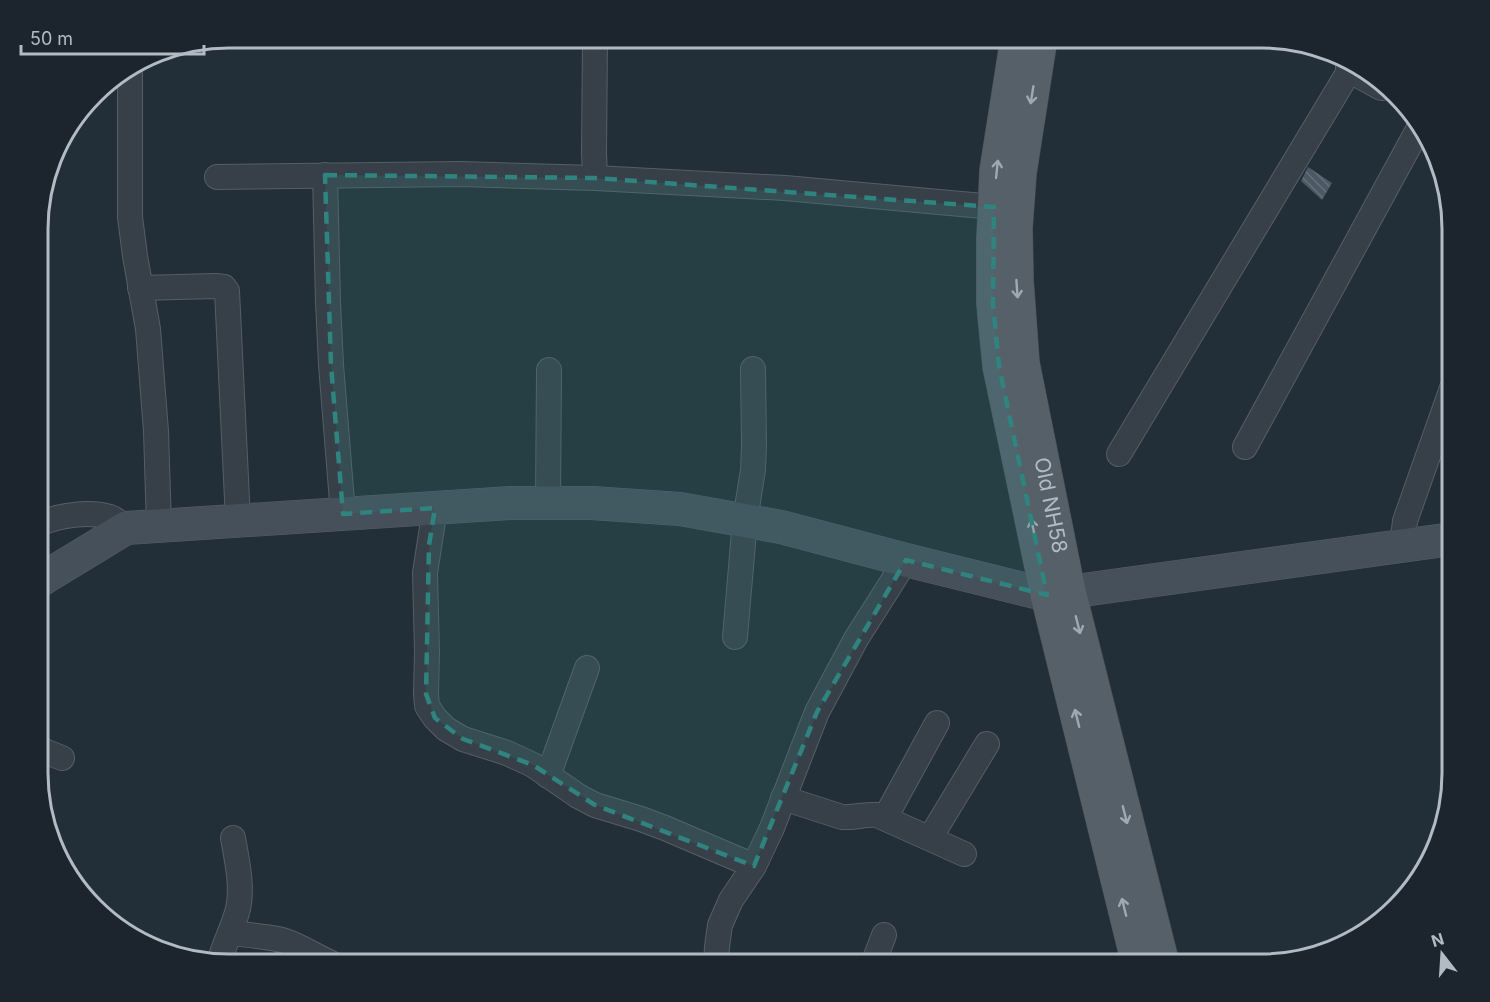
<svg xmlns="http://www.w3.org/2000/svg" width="1490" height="1002" viewBox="0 0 1490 1002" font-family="Inter,sans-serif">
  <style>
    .building { fill: url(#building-back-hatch) }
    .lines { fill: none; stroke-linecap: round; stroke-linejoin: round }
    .minor-casing { stroke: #555e67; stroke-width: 26 }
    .tertiary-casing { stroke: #555e67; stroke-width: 32 }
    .secondary-casing { stroke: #555e67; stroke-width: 34 }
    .primary-casing { stroke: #434c55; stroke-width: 34 }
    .minor { stroke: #374049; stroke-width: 24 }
    .tertiary { stroke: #374049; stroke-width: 30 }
    .secondary { stroke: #45505b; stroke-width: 33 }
    .primary { stroke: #556069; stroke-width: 33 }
    .oneway { stroke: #9fa9b3 }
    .marked { fill: #30847f; fill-opacity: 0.2; stroke: #30847f; stroke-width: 4.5; stroke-dasharray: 12 8; stroke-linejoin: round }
    .labels { text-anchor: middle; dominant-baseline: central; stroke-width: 4.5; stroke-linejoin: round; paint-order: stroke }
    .street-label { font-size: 21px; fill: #b2bbc5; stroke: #1c252e }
    .rim { fill: none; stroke: #b2bbc5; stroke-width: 3 }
  </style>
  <defs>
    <pattern id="building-back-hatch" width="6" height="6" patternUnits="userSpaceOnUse" patternTransform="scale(1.5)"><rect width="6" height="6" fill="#4c5964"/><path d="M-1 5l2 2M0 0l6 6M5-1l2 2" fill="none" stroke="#636f79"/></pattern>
  </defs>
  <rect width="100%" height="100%" fill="#232f38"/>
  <g class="building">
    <path d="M1308 167 1332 183 1322 200 1301 181Z"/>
    <path d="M276 948 296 953 293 964H272Z"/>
  </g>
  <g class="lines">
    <g class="minor-casing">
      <g id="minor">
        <path d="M130 68V217L135 256 148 329 156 431 159 526"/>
        <path d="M325 175 328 302 331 365 343 514"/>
        <path d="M217 177 461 174 595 178 594 152 595 38"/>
        <path d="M595 178 785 188 994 207"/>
        <path d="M140 288 216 286 224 287 227 291 238 520"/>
        <path d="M1245 447 1420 126"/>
        <path d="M1119 454 1351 68"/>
        <path d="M548 502 549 370"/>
        <path d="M435 508 425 573 427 652 426 694 427 706 435 718 446 729 463 739 507 753 533 765 578 796 595 805 641 819 665 828 754 866"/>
        <path d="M39 524C59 515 89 511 110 517 116 519 121 524 126 528"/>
        <path d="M1402 546 1405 521 1452 388"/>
        <path d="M735 637 745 520 753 470 754 445 753 369"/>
        <path d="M39 747 44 751 62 758"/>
        <path d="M548 776 587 668"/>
        <path d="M783 798 842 817C854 818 865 814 877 815L964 854"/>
        <path d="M885 818 937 723"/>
        <path d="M930 838 987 744"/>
        <path d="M230 933C247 935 265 936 282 940 300 945 316 957 333 964"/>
        <path d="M219 963C224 944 233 928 238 909 243 886 237 861 233 838"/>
        <path d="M716 964 717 947 720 925 731 900 754 866 772 828 817 712 856 639 906 560"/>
        <path d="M873 964 884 935"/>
      </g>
    </g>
    <g class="tertiary-casing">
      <path id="tertiary" d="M1354 63 1351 68 1382 85"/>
    </g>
    <g class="secondary-casing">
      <path id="secondary" d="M39 581 126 528 511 503H592L680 509 781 527 906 560 1047 595 1452 539"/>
    </g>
    <g class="primary-casing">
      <g id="primary">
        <path d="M1017 38 996 171 993 239V304L999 366 1047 595 1138 964"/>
        <path id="s1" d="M1041 38 1020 173 1016 228 1017 280 1023 363 1069 591 1163 964"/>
      </g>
    </g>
    <use href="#minor" class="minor"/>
    <use href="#tertiary" class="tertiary"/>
    <use href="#secondary" class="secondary"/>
    <use href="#primary" class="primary"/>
  </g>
  <defs><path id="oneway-shaft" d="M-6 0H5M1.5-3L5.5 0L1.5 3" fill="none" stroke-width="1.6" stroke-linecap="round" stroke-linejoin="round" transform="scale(1.5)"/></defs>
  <g class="oneway">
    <use href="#oneway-shaft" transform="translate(1032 95) rotate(99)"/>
    <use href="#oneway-shaft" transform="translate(997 169) rotate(-84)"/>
    <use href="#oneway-shaft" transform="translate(1017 289) rotate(86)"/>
    <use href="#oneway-shaft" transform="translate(1033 528) rotate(-102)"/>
    <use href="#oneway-shaft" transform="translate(1078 625) rotate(76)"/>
    <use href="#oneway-shaft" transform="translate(1077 718) rotate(-104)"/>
    <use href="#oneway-shaft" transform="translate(1125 815) rotate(76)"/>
    <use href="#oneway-shaft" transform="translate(1124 907) rotate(-104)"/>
  </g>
  <path class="marked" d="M325 175 595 178 994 207 993 304 999 366 1047 595 906 560 817 712 754 866 595 805 533 765 463 739 435 718 426 694 429 545 435 508 343 514 331 365Z"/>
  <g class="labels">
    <g class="street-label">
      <text stroke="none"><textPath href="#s1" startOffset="472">Old NH58</textPath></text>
    </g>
  </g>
  <path d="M0 0H1490V1002H0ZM229 48H1261A181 181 0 0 1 1442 229V773A181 181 0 0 1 1261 954H229A181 181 0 0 1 48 773V229A181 181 0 0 1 229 48Z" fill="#1c252e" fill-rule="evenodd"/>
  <path class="rim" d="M229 48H1261A181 181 0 0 1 1442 229V773A181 181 0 0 1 1261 954H229A181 181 0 0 1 48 773V229A181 181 0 0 1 229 48Z"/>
  <g transform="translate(1442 954) rotate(343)" stroke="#1c252e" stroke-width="4.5" paint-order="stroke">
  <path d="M0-4.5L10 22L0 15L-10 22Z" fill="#b2bbc5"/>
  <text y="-9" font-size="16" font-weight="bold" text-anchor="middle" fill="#b2bbc5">N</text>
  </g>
  <path d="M21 45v9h183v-9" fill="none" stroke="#b2bbc5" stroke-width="3"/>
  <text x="30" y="45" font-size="18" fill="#b2bbc5" stroke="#1c252e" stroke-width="4.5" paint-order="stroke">50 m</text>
</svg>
